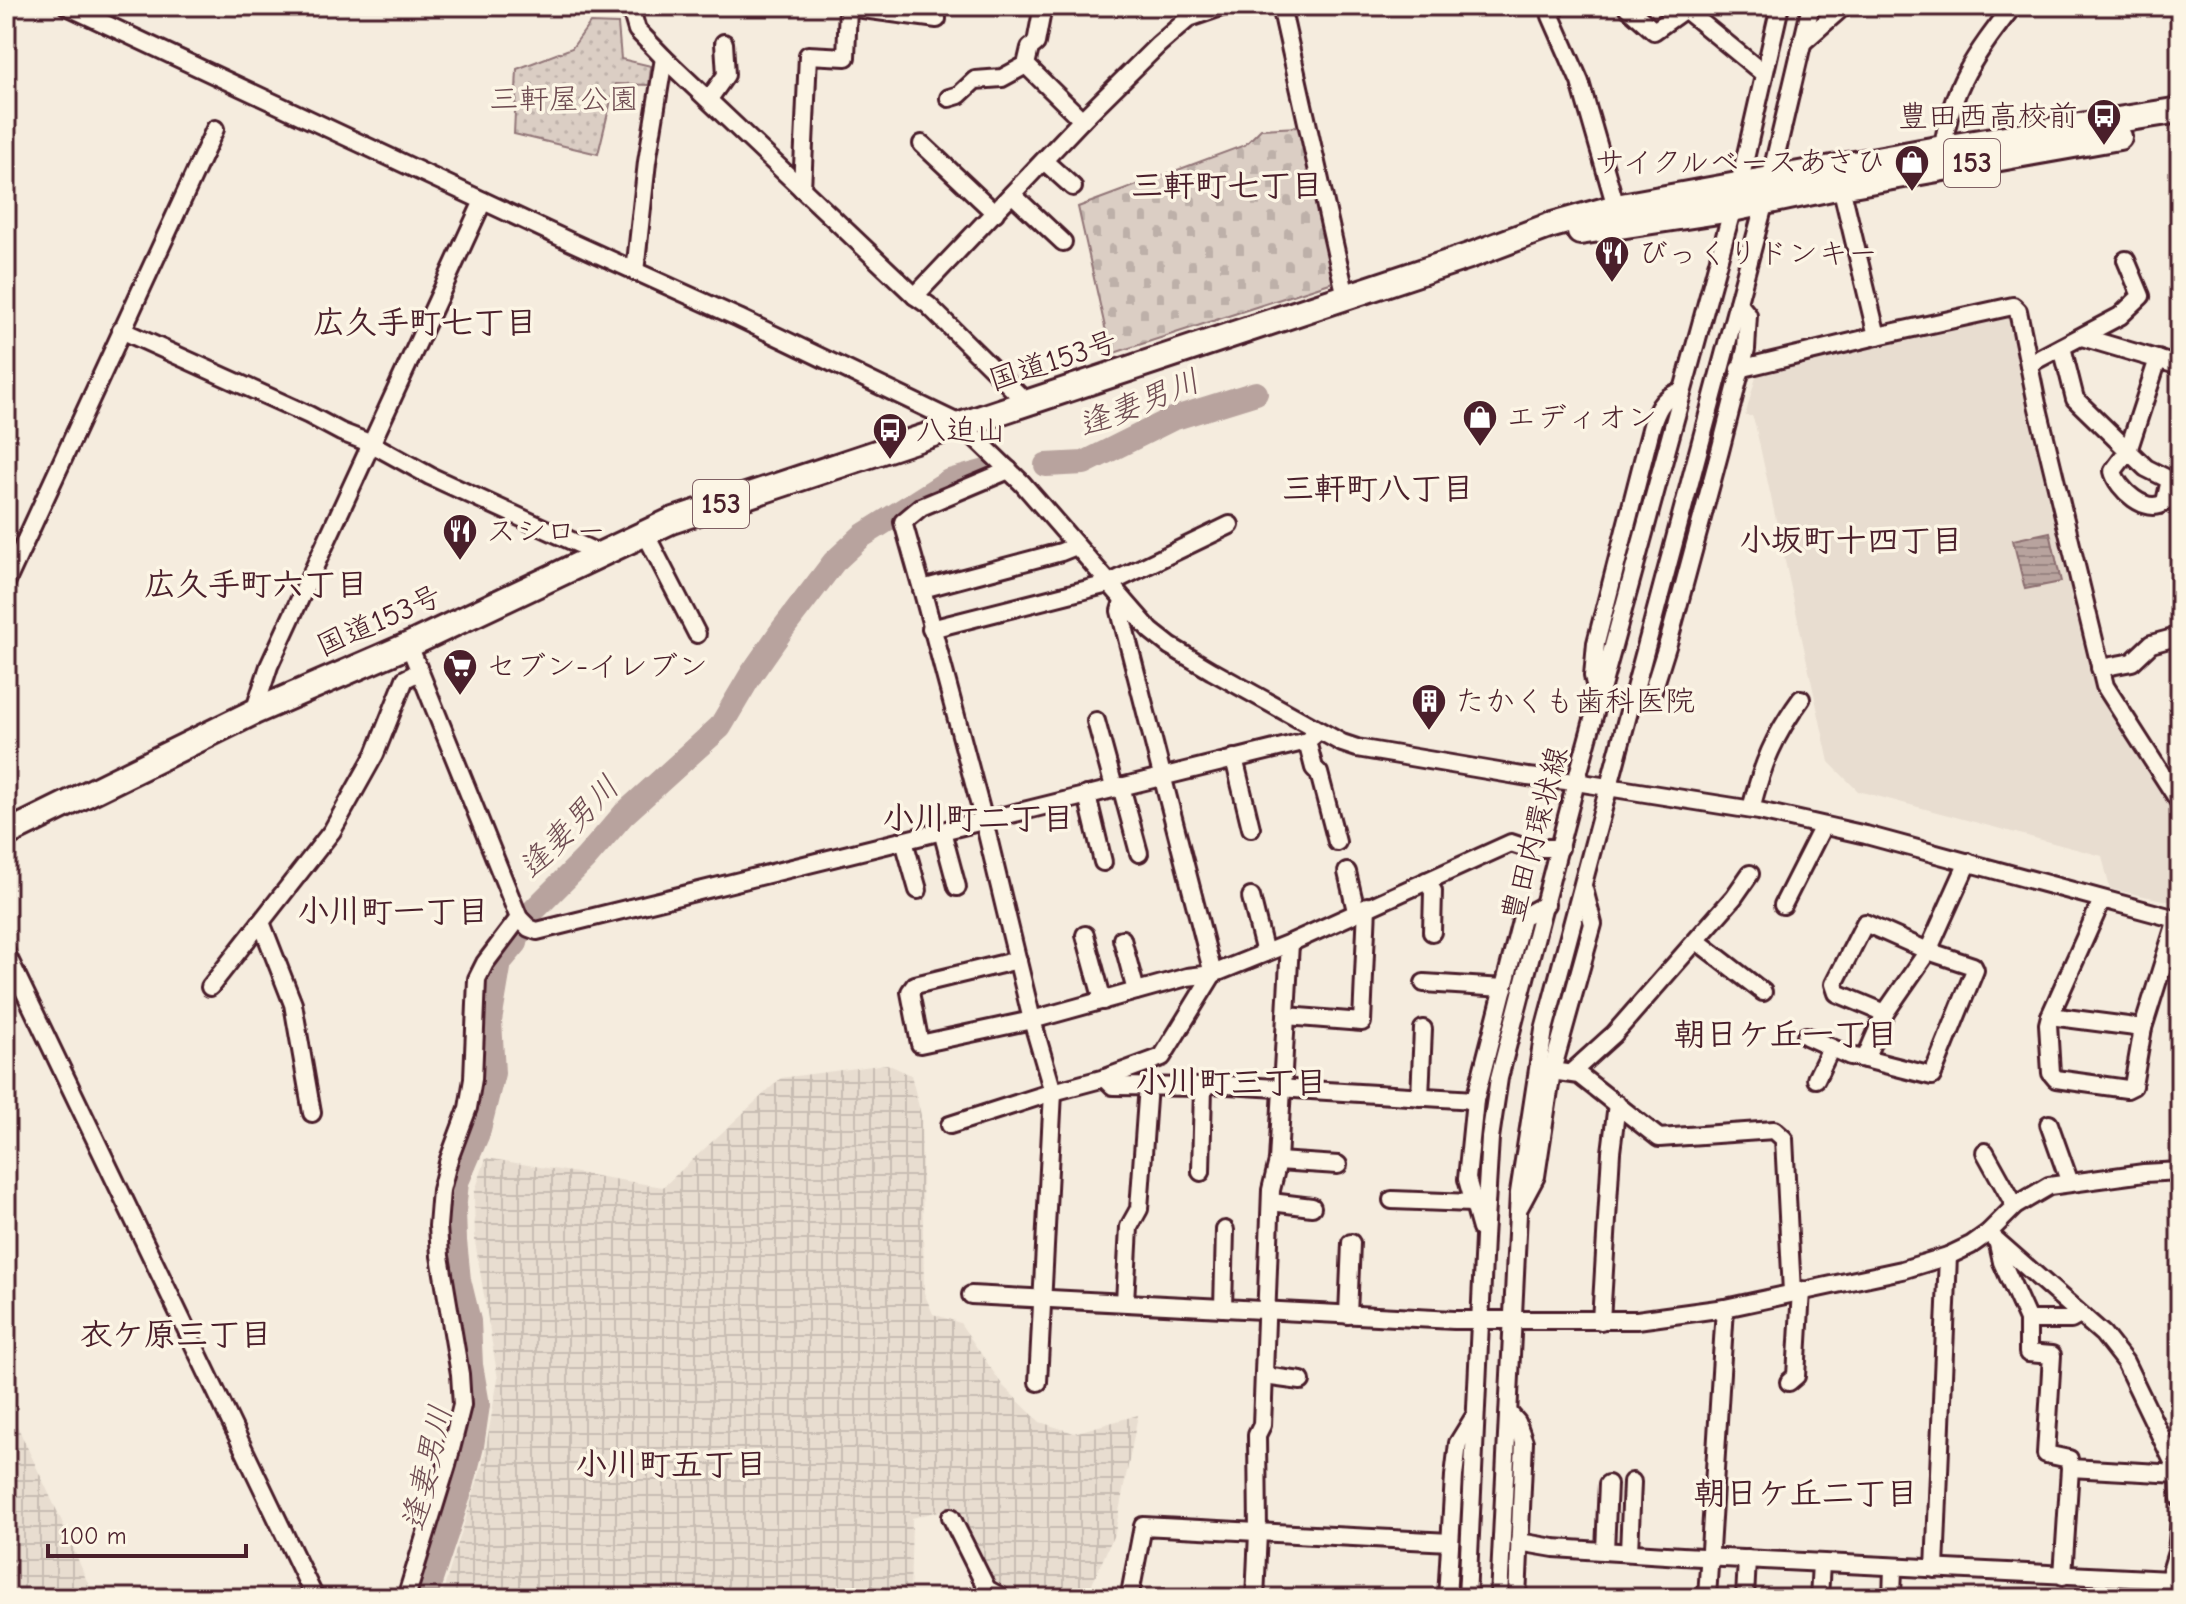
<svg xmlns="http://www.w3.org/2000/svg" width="2186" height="1604" viewBox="0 0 2186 1604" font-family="'Comic Neue','Klee One',sans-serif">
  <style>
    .built { fill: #e8ddd0 }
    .industrial { fill: url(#industrial-grid) }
    .cemetery { fill: url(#cemetery-stones); stroke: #927678; stroke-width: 2 }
    .park { fill: url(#park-dots); stroke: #927678; stroke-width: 2 }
    .water { fill: url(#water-rules); stroke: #8c6e70; stroke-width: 2 }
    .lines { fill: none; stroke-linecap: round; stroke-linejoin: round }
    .river { stroke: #b8a39e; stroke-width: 24 }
    .minor-casing { stroke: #4a1f2b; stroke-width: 22 }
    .highway-casing { stroke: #4a1f2b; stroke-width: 30 }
    .minor { stroke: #fcf5e5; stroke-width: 16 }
    .highway { stroke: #fcf5e5; stroke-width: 24 }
    .labels { text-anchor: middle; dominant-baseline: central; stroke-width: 7; stroke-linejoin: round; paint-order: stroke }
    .shield { fill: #fcf5e5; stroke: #7f5f63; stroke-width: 2 }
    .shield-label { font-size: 28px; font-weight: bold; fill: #4a1f2b }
    .park-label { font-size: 30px; fill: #6e4b51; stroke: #fcf5e5 }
    .poi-label { font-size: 30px; fill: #4a1f2b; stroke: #fcf5e5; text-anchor: start }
    .street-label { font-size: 30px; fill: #4a1f2b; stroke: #fcf5e5 }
    .neighbourhood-label { font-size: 32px; font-weight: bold; fill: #4a1f2b; stroke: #fcf5e5 }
    .water-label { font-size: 32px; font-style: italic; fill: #704d53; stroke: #fcf5e5 }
  </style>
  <defs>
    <pattern id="industrial-grid" width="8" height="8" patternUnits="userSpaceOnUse" patternTransform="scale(2)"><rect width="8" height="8" fill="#e8ddd0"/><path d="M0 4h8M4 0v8" fill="none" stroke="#c8bdb3"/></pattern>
    <pattern id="cemetery-stones" width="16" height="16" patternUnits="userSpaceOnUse" patternTransform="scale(2)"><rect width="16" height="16" fill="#dbcec4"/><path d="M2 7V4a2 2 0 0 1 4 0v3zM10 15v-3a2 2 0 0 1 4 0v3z" fill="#bdb0a9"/></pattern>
    <pattern id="park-dots" width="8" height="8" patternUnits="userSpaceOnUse" patternTransform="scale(2)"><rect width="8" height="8" fill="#dbcec4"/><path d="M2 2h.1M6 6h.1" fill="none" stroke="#bdb0a9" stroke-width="1.8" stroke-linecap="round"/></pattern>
    <pattern id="water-rules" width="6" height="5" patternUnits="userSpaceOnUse" patternTransform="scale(2)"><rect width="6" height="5" fill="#b8a39e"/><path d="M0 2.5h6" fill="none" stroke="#988481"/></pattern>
  </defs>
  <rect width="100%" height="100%" fill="#f5ecde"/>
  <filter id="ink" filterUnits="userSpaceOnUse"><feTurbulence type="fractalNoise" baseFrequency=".0125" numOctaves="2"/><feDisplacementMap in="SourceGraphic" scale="16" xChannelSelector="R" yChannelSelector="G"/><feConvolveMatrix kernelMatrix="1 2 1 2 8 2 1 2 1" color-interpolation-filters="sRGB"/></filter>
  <g filter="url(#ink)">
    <path class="built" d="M2008 314 2015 318 2098 678 2180 816V898L2173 902 2110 889 2102 856 1858 791 1829 762 1755 424 1752 416H1745L1758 370Z"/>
    <g class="industrial">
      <path d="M887 1064 911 1075 921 1115 924 1293 933 1314 960 1323 1003 1386 1040 1422 1074 1433 1138 1415 1115 1532 1090 1589 1047 1598H1012L979 1573 947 1509 912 1518 910 1598H441L483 1463 498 1379 475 1241 474 1194 486 1158 663 1187 781 1078Z"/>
      <path d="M6 1402 64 1526 94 1598H6Z"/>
    </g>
    <path class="cemetery" d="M1298 127 1336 281 1111 354 1078 207 1245 145 1261 129Z"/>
    <path class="park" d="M590 23 618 24 621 59 651 66 649 85 615 84 598 154 514 134 517 69 572 48Z"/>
    <path class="water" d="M2050 532 2061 582 2025 589 2013 540Z"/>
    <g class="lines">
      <g class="river">
        <path d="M1046 465 1084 463 1172 419 1256 393"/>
        <path d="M425 1598 462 1486 472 1446 478 1405 471 1365 469 1321 459 1280 455 1241 454 1211 457 1182 478 1133 493 1073 490 1021 500 962 516 943 520 924 585 859 624 814 720 727 752 673 782 630 834 562 862 536 949 481 989 470"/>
      </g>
      <g class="minor-casing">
        <g id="minor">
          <path d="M67 6 571 242 739 318 962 425 1022 483 1151 631 1170 646 1212 671 1342 743 1357 748 1528 777 1576 782 1759 811 1866 835 2180 920"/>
          <path d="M630 6 637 30 664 58 915 296 928 305 1027 403"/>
          <path d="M1281 6 1346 297"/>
          <path d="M1558 6 1551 16 1580 82 1616 207"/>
          <path d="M1626 6 1654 31 1685 9"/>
          <path d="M1681 6 1764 74"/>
          <path d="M848 7 937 19 936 6"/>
          <path d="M6 8 7 6"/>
          <path d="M1802 43 1844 6"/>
          <path d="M1026 65 1082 120"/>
          <path d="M949 98 959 95 975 80 1002 78 1026 65 1030 48 1036 43 1043 6"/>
          <path d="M709 99 726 75 724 43"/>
          <path d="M922 144 995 213"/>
          <path d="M1943 148C1951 86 1976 54 2013 6"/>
          <path d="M1044 161 1073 187"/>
          <path d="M1841 186 1877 336 2013 306 2018 311 2037 404 2105 686 2180 803"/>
          <path d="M802 189 808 55 846 57 848 6"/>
          <path d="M1012 194 1063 242"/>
          <path d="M635 272 647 162 664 58"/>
          <path d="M915 296 1082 120 1158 45 1189 18 1224 6"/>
          <path d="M121 330 309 415 341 432 372 444 430 476 598 553"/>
          <path d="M2082 337 2180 366"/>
          <path d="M2062 347 2075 399 2146 468 2170 480 2165 502C2147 516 2117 489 2113 471L2128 451 2158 359"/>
          <path d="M2029 364 2120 316 2141 296 2126 260"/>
          <path d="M1739 369 1877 336"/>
          <path d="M645 533 697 634"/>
          <path d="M6 583 215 129"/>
          <path d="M922 589 903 522 921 507 1009 470"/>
          <path d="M931 629 1108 584 1230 525"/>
          <path d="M409 645 519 918 529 928 537 931 1307 741 1319 731"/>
          <path d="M2100 668 2132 662 2151 644 2180 636"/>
          <path d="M1599 700 1593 676 1596 643 1652 425C1657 410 1661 400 1676 393L1681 394"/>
          <path d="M1632 701 1652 694 1669 640 1720 451 1746 349 1748 315 1738 303"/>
          <path d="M254 712 269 666 483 201"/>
          <path d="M1096 721 1114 787"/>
          <path d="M1307 741 1314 768 1319 773 1337 842"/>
          <path d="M1234 758 1251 828"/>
          <path d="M1121 786 1139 853"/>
          <path d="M1087 795 1103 862"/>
          <path d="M1751 809C1762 765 1774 736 1801 699"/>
          <path d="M942 831 957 887"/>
          <path d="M904 841 918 890"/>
          <path d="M1347 872 1356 911"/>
          <path d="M1426 881 1433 891 1432 932"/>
          <path d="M1251 897 1265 953"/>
          <path d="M2102 900 2050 1016 2048 1024 2051 1073 2056 1079 2127 1089 2133 1086 2143 1028"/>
          <path d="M1783 905 1823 826"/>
          <path d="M261 922 293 1004 312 1113"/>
          <path d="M1865 923 1928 951 1973 966 1975 970 1932 1076 1865 1059 1885 1013 1837 993 1834 984Z"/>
          <path d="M1085 935 1103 1001"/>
          <path d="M1122 939 1136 991"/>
          <path d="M1697 941 1763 992"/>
          <path d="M6 953 315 1598"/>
          <path d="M1018 960 915 985 910 992 920 1044 1032 1020 1187 977 1213 974 1290 943 1511 843 1526 848H1560"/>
          <path d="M1424 983 1504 988"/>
          <path d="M210 987 332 831 375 754 405 679 419 672"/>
          <path d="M1885 1013 1928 951 1968 862"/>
          <path d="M1286 1016 1362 1022 1367 906"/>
          <path d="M2050 1016 2143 1028 2177 919"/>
          <path d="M1806 1036 1850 1056 1865 1059"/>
          <path d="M1552 1071 1579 1075 1659 1138 1774 1130 1784 1139 1792 1292"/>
          <path d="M1572 1072 1614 1034 1734 897 1750 874"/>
          <path d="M1105 1078 1113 1086 1203 1087 1211 1084 1475 1100"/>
          <path d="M1816 1079 1831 1048"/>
          <path d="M1420 1097 1423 1029"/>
          <path d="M2049 1124 2070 1183"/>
          <path d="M950 1125 1053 1092 1105 1078 1162 1057 1213 974 1120 611 1123 601"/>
          <path d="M1985 1152 2015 1206"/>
          <path d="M1278 1161 1338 1165"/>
          <path d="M1201 1172 1203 1087"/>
          <path d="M1392 1200 1472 1203"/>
          <path d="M1271 1202 1312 1207"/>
          <path d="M1520 1206 1536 1176 1552 1071 1593 924 1584 889"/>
          <path d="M1481 1229 1467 1179 1475 1100 1522 917 1546 904"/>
          <path d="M1988 1233 2103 1334 2125 1362 2179 1474 2180 1499"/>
          <path d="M1998 1244 2002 1262 2028 1320"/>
          <path d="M971 1295 1454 1320H1637L1725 1308 1902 1270 1948 1256 1971 1245 1988 1233 2015 1206 2049 1186 2144 1173 2180 1171"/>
          <path d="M1125 1302 1129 1227 1139 1209 1148 1085"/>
          <path d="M1223 1308 1225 1230"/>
          <path d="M1348 1315 1351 1243"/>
          <path d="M2080 1315 2071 1320H2028V1353L2052 1355 2046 1454 2069 1459 2070 1468 2179 1474"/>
          <path d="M1601 1321 1611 1152 1617 1104"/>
          <path d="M1264 1376 1301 1381"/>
          <path d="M1038 1382 1053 1092 1032 1020 984 821 922 589 1061 552 1076 546"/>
          <path d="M1789 1382 1796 1376 1801 1290"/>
          <path d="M1509 1413 1517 1422 1524 1442 1517 1598"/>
          <path d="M951 1517 987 1589 1003 1598"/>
          <path d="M1519 1542 1554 1548 1682 1556 2170 1580"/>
          <path d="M1605 1550 1608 1484"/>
          <path d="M1629 1552 1632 1482"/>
          <path d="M1935 1569 1948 1256"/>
          <path d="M2063 1576 2070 1468"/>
          <path d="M406 1598 447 1465 462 1405 460 1374 440 1256 438 1226 441 1190 449 1159 468 1108 473 1079 477 979 485 963 519 918"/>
          <path d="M1126 1598 1130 1594 1143 1526 1450 1542"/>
          <path d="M1255 1598 1258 1533 1257 1435 1262 1425 1271 1190 1278 1161 1290 943"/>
          <path d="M1447 1598 1454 1476 1458 1443 1474 1417"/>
          <path d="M1467 1598 1484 1238 1490 1138 1499 1078 1576 782 1739 185 1780 6"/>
          <path d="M1499 1598 1519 1193 1544 1030 1765 201 1811 6"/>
          <path d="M1707 1598 1725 1308"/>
          <path d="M1745 1598 1747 1559"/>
          <path d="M1819 1598 1821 1563"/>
          <path d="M1892 1598 1893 1567"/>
          <path d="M2163 1598 2177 1552 2180 1520"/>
        </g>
      </g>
      <g class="highway-casing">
        <g id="highway">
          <path d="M1580 232 1732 209 1841 186 2119 137"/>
          <path d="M6 834 254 712 409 645 671 521 1469 256 1549 226 1616 207 1943 148 2180 110"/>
        </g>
      </g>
      <use href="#minor" class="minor"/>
      <use href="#highway" class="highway"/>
    </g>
  </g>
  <defs>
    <g id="bus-pin" transform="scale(1.8)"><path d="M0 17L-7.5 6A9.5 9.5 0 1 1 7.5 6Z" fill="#4a1f2b" stroke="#fcf5e5"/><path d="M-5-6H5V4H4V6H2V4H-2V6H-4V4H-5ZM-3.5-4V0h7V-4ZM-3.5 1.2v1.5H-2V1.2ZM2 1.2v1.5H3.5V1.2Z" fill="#fff"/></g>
    <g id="shop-pin" transform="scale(1.8)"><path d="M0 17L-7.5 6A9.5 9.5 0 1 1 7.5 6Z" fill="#4a1f2b" stroke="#fcf5e5"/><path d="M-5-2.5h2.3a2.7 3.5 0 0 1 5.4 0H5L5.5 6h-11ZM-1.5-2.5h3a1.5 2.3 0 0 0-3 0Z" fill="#fff"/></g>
    <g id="restaurant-pin" transform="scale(1.8)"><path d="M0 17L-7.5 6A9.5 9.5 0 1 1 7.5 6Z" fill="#4a1f2b" stroke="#fcf5e5"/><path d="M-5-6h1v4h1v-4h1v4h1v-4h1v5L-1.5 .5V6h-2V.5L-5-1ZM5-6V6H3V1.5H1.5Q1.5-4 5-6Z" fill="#fff"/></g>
    <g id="supermarket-pin" transform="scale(1.8)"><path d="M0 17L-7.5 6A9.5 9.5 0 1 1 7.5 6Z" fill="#4a1f2b" stroke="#fcf5e5"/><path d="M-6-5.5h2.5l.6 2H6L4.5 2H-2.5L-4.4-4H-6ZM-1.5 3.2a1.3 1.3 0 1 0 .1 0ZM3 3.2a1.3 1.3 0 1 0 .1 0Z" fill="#fff"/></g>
    <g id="building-pin" transform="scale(1.8)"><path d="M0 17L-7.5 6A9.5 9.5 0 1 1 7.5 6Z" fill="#4a1f2b" stroke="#fcf5e5"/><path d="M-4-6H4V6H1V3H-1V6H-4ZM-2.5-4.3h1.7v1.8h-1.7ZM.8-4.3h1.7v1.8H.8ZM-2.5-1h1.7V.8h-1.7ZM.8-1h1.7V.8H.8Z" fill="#fff"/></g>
  </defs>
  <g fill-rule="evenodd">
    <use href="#bus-pin" x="2104" y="116"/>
    <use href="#shop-pin" x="1912" y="162"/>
    <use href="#restaurant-pin" x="1612" y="253"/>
    <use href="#shop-pin" x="1480" y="417"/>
    <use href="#bus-pin" x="890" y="430"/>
    <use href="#restaurant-pin" x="460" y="531"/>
    <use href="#supermarket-pin" x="460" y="666"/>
    <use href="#building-pin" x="1429" y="701"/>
  </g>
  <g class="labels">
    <g class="shield">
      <rect x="1944" y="139" width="56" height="48" rx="6"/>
      <rect x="693" y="480" width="56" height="48" rx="6"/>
    </g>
    <g class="shield-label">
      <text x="1972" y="163">153</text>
      <text x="721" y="504">153</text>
    </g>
    <g class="park-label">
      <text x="564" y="99">三軒屋公園</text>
    </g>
    <g class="poi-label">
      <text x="2078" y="116" text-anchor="end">豊田西高校前</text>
      <text x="1886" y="162" text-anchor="end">サイクルベースあさひ</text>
      <text x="1638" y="253">びっくりドンキー</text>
      <text x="1506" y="417">エディオン</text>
      <text x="916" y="430">八迫山</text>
      <text x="486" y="531">スシロー</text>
      <text x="486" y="666">セブン-イレブン</text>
      <text x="1455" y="701">たかくも歯科医院</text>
    </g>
    <g class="street-label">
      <text transform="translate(1053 361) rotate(-18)">国道153号</text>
      <text transform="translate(379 621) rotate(-24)">国道153号</text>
      <text transform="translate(1535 834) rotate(-75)">豊田内環状線</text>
    </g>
    <g class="neighbourhood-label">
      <text x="1227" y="185">三軒町七丁目</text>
      <text x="425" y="322">広久手町七丁目</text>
      <text x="1378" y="488">三軒町八丁目</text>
      <text x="1851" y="540">小坂町十四丁目</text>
      <text x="256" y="584">広久手町六丁目</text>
      <text x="978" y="818">小川町二丁目</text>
      <text x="393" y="911">小川町一丁目</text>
      <text x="1786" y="1034">朝日ケ丘一丁目</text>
      <text x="1231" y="1082">小川町三丁目</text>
      <text x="176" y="1334">衣ケ原三丁目</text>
      <text x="671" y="1464">小川町五丁目</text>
      <text x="1806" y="1493">朝日ケ丘二丁目</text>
    </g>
    <g class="water-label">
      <text transform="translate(1139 403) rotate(-22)">逢妻男川</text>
      <text transform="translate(569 827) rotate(-46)">逢妻男川</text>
      <text transform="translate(427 1468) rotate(-77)">逢妻男川</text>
    </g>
  </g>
  <rect width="2186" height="1604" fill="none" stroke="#fcf5e5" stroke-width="32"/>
  <rect x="16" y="16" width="2154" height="1572" fill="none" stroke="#4a1f2b" stroke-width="3" filter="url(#ink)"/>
  <path d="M48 1544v12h198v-12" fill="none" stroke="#4a1f2b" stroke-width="4"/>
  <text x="60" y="1544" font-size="24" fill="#4a1f2b" stroke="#fcf5e5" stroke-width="6" paint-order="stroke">100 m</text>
</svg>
